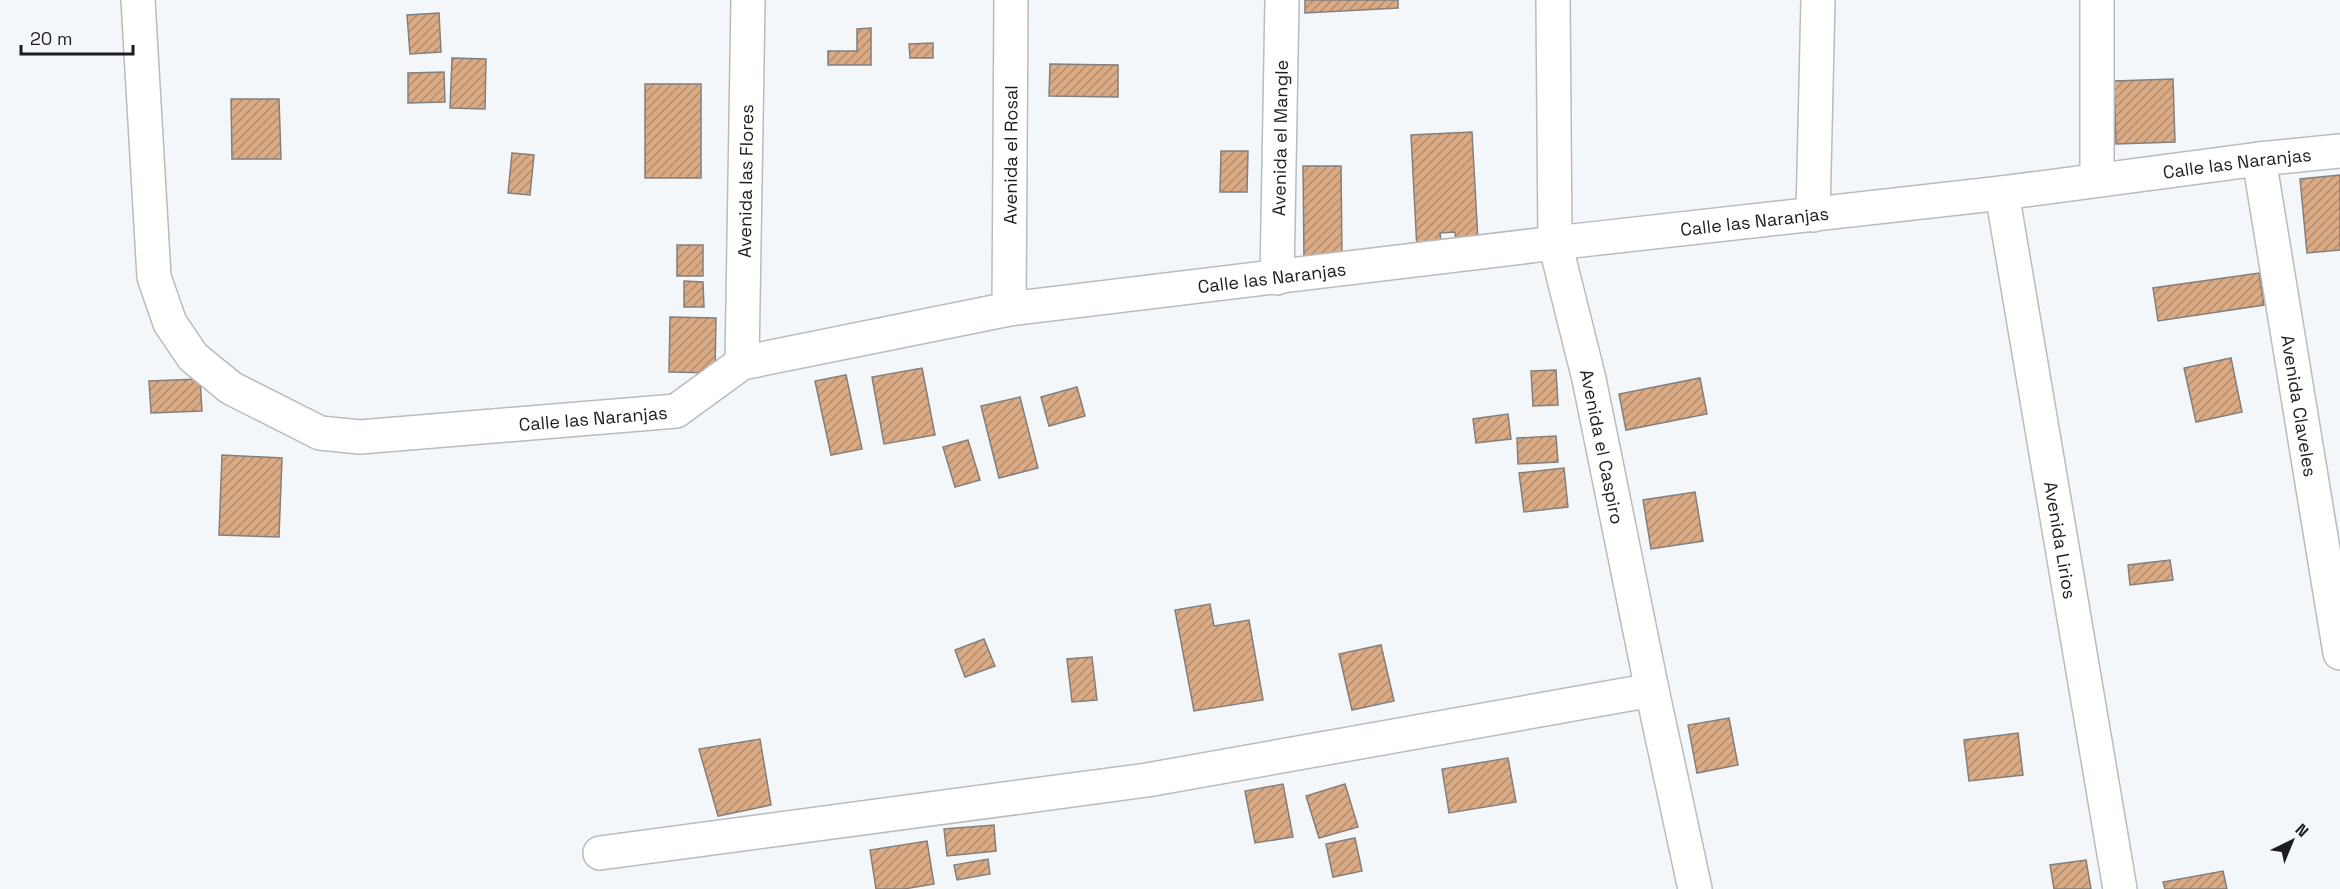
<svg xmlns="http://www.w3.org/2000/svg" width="2340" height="889" viewBox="0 0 2340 889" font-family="'Space Grotesk',sans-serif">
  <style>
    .building { fill: url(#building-hatch); stroke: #837f7d; stroke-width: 1.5 }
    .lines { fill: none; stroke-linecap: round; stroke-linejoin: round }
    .street-casing { stroke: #b9bbbf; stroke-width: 36 }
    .street { stroke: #fff; stroke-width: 33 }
    .labels { text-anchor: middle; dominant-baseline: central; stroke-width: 5; stroke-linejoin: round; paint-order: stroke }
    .street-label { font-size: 18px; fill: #1d1d1f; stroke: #f4f7fa }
  </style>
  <defs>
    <pattern id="building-hatch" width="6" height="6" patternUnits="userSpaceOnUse" patternTransform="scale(1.5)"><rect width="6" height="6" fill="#dbab85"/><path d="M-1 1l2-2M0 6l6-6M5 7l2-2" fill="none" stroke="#b18b6c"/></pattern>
  </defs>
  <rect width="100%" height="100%" fill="#f4f7fa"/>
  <g class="building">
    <path d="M1305 0H1398V8L1305 13Z"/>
    <path d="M439 13 441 52 410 54 407 15Z"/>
    <path d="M871 28V65H828V51H857V29Z"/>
    <path d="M933 43V58H910L909 44Z"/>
    <path d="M452 58 486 59 485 109 450 108Z"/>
    <path d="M1050 64 1118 65V97L1049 96Z"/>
    <path d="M444 72 445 102 408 103V73Z"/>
    <path d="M2173 79 2175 142 2116 144 2114 81Z"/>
    <rect x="645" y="84" width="56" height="94"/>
    <path d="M231 99H279L281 159H232Z"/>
    <path d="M1472 132 1478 241 1456 242 1455 232 1440 233 1442 249 1417 250 1411 135Z"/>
    <path d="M1221 151H1248L1247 192H1220Z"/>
    <path d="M512 153 534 155 530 195 508 193Z"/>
    <path d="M1303 166H1341L1342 258H1304Z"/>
    <path d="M2340 175V250L2307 253 2300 179Z"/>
    <rect x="677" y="245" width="26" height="31"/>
    <path d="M2259 273 2264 305 2158 321 2153 288Z"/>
    <path d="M684 281 703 282 704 307H684Z"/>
    <path d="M670 317 716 318 715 373 669 372Z"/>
    <path d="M2231 358 2242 412 2196 422 2184 368Z"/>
    <path d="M922 368 935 435 884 444 872 377Z"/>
    <path d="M1556 370 1558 405 1533 406 1531 371Z"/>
    <path d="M846 375 862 449 831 455 815 381Z"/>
    <path d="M1700 378 1707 414 1626 430 1619 394Z"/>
    <path d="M200 379 202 411 151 413 149 381Z"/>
    <path d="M1077 387 1085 416 1049 426 1041 397Z"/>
    <path d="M1020 397 1038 468 999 478 981 406Z"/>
    <path d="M1508 414 1511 439 1476 443 1473 419Z"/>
    <path d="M1556 436 1558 462 1518 464 1517 438Z"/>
    <path d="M968 440 980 480 955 487 943 447Z"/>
    <path d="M222 455 282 458 279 537 219 535Z"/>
    <path d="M1564 468 1568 507 1524 512 1519 473Z"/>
    <path d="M1695 492 1703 541 1651 549 1643 500Z"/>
    <path d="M2170 560 2173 580 2130 585 2128 565Z"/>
    <path d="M1210 604 1214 626 1249 620 1263 700 1194 711 1175 610Z"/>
    <path d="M984 639 995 666 965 677 955 650Z"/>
    <path d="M1381 645 1394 701 1352 710 1339 654Z"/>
    <path d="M1092 657 1097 700 1072 702 1067 659Z"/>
    <path d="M1729 718 1738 765 1697 773 1688 725Z"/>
    <path d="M2018 733 2023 775 1969 781 1964 740Z"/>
    <path d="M760 739 771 805 718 816 699 749Z"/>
    <path d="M1508 758 1516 802 1449 813 1442 769Z"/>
    <path d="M1283 784 1293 837 1255 843 1245 791Z"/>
    <path d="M1345 784 1358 827 1319 838 1306 796Z"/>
    <path d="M994 825 996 851 947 856 944 829Z"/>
    <path d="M1355 838 1362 871 1333 877 1326 844Z"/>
    <path d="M927 841 934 884 904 889H876L870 850Z"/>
    <path d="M988 859 990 874 957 880 954 865Z"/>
    <path d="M2086 860 2091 889H2054L2050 865Z"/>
    <path d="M2223 871 2227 889H2165L2163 882Z"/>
  </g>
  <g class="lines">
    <g class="street-casing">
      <g id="street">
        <path id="s1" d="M138 0 154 277 170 323 193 357 231 388 320 433 360 437 676 411 742 363 1009 309 1555 243 2002 193 2259 159 2340 151"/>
        <path id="s2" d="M1553 0 1555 243 1589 379 1652 690 1695 889"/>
        <path d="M2097 0V179"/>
        <path id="s3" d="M2259 159 2340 653"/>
        <path id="s4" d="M2002 193 2120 889"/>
        <path d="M1813 215 1818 0"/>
        <path id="s5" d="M1277 278 1282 0"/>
        <path id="s6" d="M1009 309 1011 0"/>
        <path id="s7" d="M742 363 748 0"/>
        <path d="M600 853 1147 780 1652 690"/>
      </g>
    </g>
    <use href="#street" class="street"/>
  </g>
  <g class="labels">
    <g class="street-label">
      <text stroke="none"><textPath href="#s5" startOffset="140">Avenida el Mangle</textPath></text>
      <text stroke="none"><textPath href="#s6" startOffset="154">Avenida el Rosal</textPath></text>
      <text stroke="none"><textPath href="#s1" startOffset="2464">Calle las Naranjas</textPath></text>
      <text stroke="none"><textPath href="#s7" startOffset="182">Avenida las Flores</textPath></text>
      <text stroke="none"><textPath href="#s1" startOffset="1978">Calle las Naranjas</textPath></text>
      <text stroke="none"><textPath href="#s1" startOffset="1492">Calle las Naranjas</textPath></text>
      <text stroke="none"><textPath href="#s3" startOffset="250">Avenida Claveles</textPath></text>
      <text stroke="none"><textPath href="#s1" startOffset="790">Calle las Naranjas</textPath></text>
      <text stroke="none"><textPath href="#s2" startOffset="452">Avenida el Caspiro</textPath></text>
      <text stroke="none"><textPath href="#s4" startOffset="352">Avenida Lirios</textPath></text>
    </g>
  </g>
  <g transform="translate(2292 841) rotate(43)" stroke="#f4f7fa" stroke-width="4.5" paint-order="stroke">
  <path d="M0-4.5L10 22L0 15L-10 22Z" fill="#1d1d1f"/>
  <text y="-9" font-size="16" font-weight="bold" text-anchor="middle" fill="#1d1d1f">N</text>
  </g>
  <path d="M21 45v9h112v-9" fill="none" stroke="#1d1d1f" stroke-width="3"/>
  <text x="30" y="45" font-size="18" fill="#1d1d1f" stroke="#f4f7fa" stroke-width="4.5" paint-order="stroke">20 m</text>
</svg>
